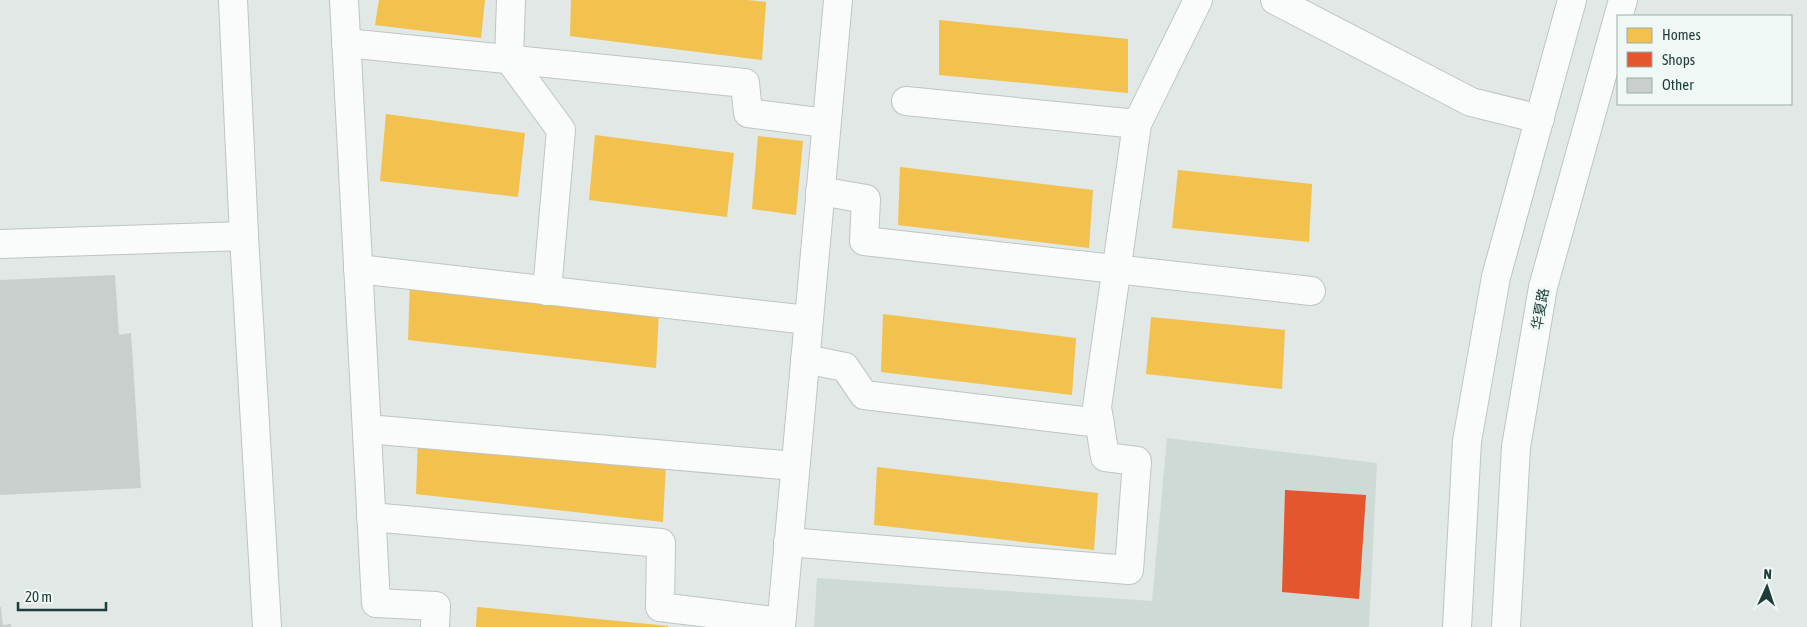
<svg xmlns="http://www.w3.org/2000/svg" width="1807" height="627" viewBox="0 0 1807 627" font-family="'Asap Condensed','Noto Sans SC',sans-serif">
  <style>
    .built { fill: #cedad6 }
    .homes { fill: #f2c14e }
    .shops { fill: #e4572e }
    .building { fill: #c8cfcd }
    .lines { fill: none; stroke-linecap: round; stroke-linejoin: round }
    .street-casing { stroke: #bec5c3; stroke-width: 30 }
    .secondary-casing { stroke: #bdc6c4; stroke-width: 30 }
    .street { stroke: #fafcfb; stroke-width: 28 }
    .secondary { stroke: #fafcfb; stroke-width: 28 }
    .labels { text-anchor: middle; dominant-baseline: central; stroke-width: 5; stroke-linejoin: round; paint-order: stroke }
    .street-label { font-size: 14px; fill: #1e3d39; stroke: #eff8f5 }
  </style>
  <rect width="100%" height="100%" fill="#e1e8e6"/>
  <path class="built" d="M1167 438 1377 463 1369 627H814L817 578 1152 601Z"/>
  <g class="homes">
    <path d="M379 0H485L481 38 375 25Z"/>
    <path d="M571 0H747L766 2 762 60 570 36Z"/>
    <path d="M939 20 1128 39V93L939 75Z"/>
    <path d="M386 114 525 133 518 197 380 181Z"/>
    <path d="M595 135 734 153 727 217 589 200Z"/>
    <path d="M758 136 803 141 796 215 752 209Z"/>
    <path d="M900 167 1093 190 1089 248 898 225Z"/>
    <path d="M1178 170 1312 184 1309 242 1172 228Z"/>
    <path d="M410 282 659 310 656 368 408 340Z"/>
    <path d="M883 314 1076 338 1072 395 881 372Z"/>
    <path d="M1151 317 1285 330 1282 389 1146 374Z"/>
    <path d="M418 437 666 464 663 522 416 494Z"/>
    <path d="M877 467 1098 493 1094 550 874 525Z"/>
    <path d="M477 607 668 626V627H476Z"/>
  </g>
  <path class="shops" d="M1285 490 1366 495 1359 599 1282 592Z"/>
  <g class="building">
    <path d="M115 275 119 335 131 333 141 488 0 495V280Z"/>
    <path d="M0 607H1L3 625 11 624V627H0Z"/>
  </g>
  <g class="lines">
    <g class="street-casing">
      <g id="street">
        <path d="M233 0 244 236 267 627"/>
        <path d="M344 0 376 603 436 606 435 627"/>
        <path d="M511 0 509 59 561 130 547 291"/>
        <path d="M1275 0 1471 102 1540 119"/>
        <path d="M346 43 745 83 748 113 826 123"/>
        <path d="M906 101 1137 124"/>
        <path d="M820 191 866 199 864 241 1311 291"/>
        <path d="M0 244 244 236"/>
        <path d="M358 269 808 320"/>
        <path d="M805 359 845 367 864 395 1100 423"/>
        <path d="M367 429 795 466"/>
        <path d="M371 517 661 543 660 607 781 622"/>
        <path d="M788 542 1129 570 1137 461 1105 457 1097 407 1137 124 1198 0"/>
        <path d="M781 627 838 0"/>
      </g>
    </g>
    <g class="secondary-casing">
      <g id="secondary">
        <path d="M1457 627 1467 441 1496 277 1572 0"/>
        <path d="M1506 627 1516 447 1543 287 1623 0"/>
      </g>
    </g>
    <use href="#street" class="street"/>
    <use href="#secondary" class="secondary"/>
  </g>
  <g class="labels">
    <g class="street-label">
      <text transform="translate(1540 309) rotate(-80)">华夏路</text>
    </g>
  </g>
  <rect x="1617" y="15" width="175" height="90" fill="#eff8f5" stroke="#9badaa"/>
  <rect x="1627" y="28" width="25" height="15" fill="#f2c14e" stroke="#9badaa"/>
  <text x="1662" y="40" font-size="15" fill="#1e3d39">Homes</text>
  <rect x="1627" y="52" width="25" height="15" fill="#e4572e" stroke="#9badaa"/>
  <text x="1662" y="65" font-size="15" fill="#1e3d39">Shops</text>
  <rect x="1627" y="78" width="25" height="15" fill="#c8cfcd" stroke="#9badaa"/>
  <text x="1662" y="90" font-size="15" fill="#1e3d39">Other</text>
  <g transform="translate(1767 587) rotate(3)" stroke="#eff8f5" stroke-width="4" paint-order="stroke">
  <path d="M0-4L9 19L0 12L-9 19Z" fill="#1e3d39"/>
  <text y="-8" font-size="14" font-weight="bold" text-anchor="middle" fill="#1e3d39">N</text>
  </g>
  <path d="M18 602v8h88v-8" fill="none" stroke="#1e3d39" stroke-width="2.5"/>
  <text x="25" y="602" font-size="15" fill="#1e3d39" stroke="#eff8f5" stroke-width="4" paint-order="stroke">20 m</text>
</svg>
